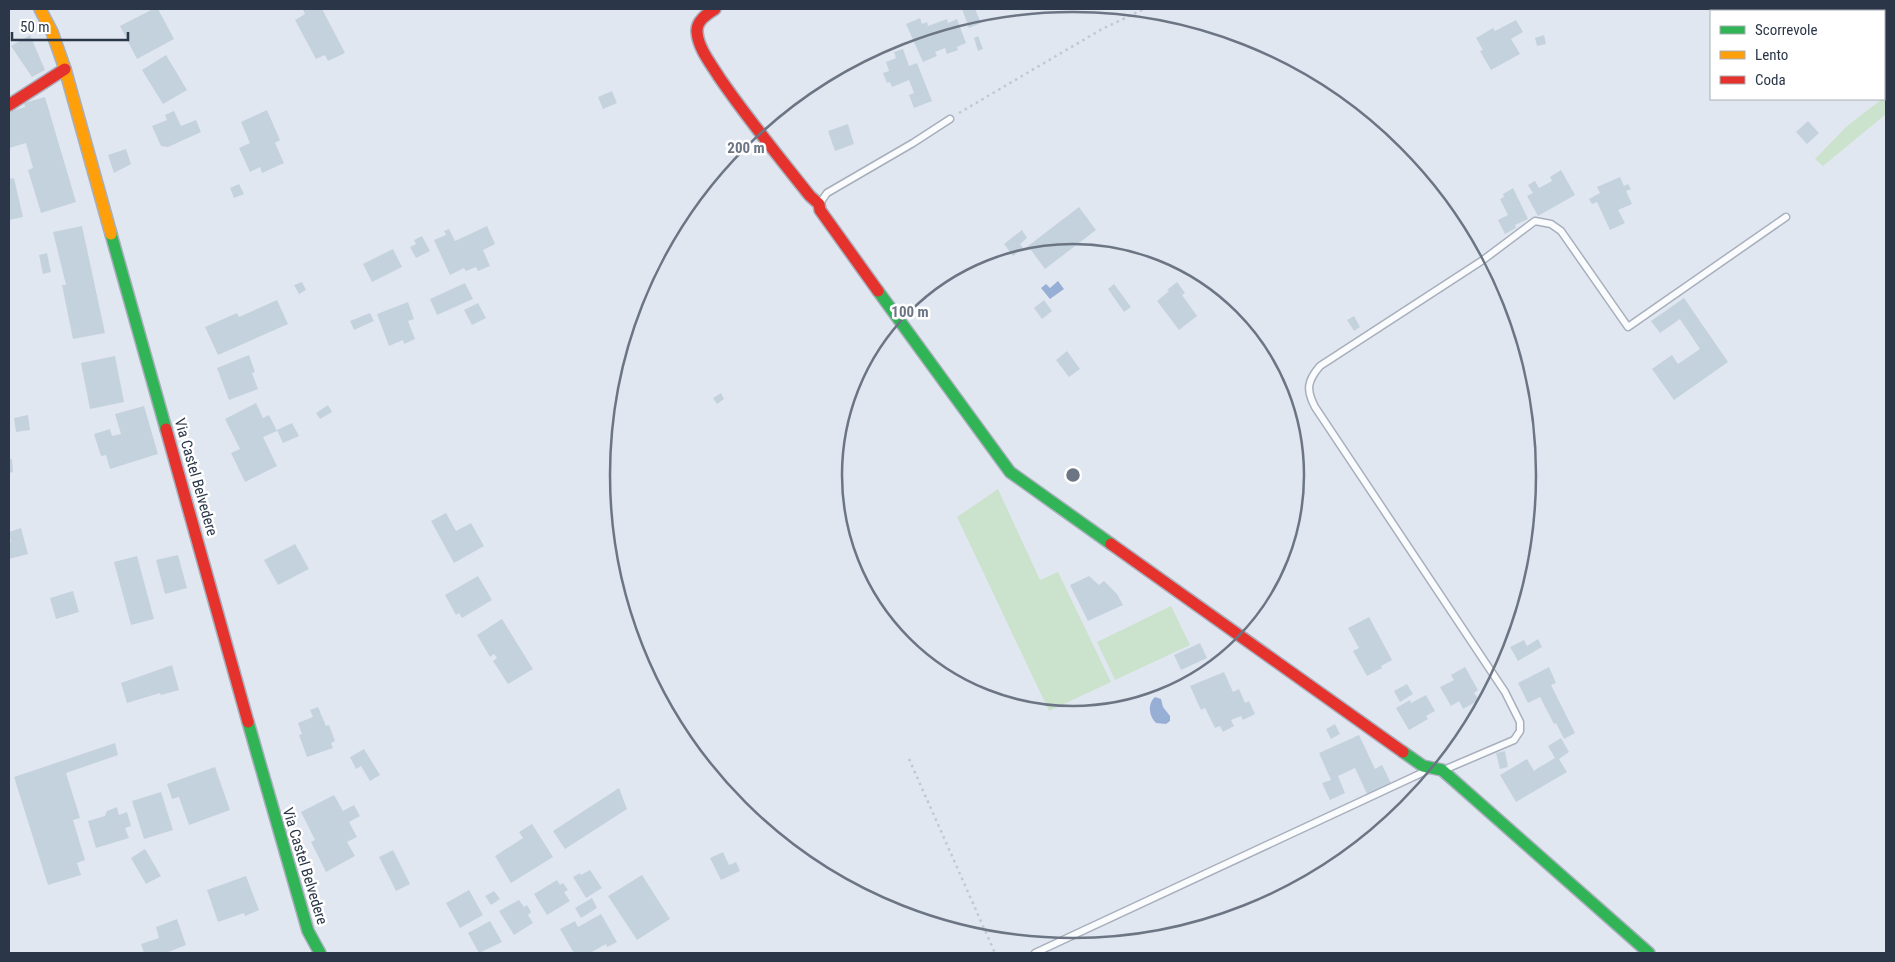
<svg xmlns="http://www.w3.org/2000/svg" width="1895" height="962" viewBox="0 0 1895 962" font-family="'Roboto Condensed',sans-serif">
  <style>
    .green { fill: #cbe3cd }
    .water { fill: #97afd5 }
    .building { fill: #c4d2de }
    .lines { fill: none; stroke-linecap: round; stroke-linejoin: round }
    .lane-casing { stroke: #a8afbc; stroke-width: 9 }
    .fast-casing { stroke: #a8afbc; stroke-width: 14 }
    .slow-casing { stroke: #a8afbc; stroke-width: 14 }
    .jam-casing { stroke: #a8afbc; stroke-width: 14 }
    .path { stroke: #c4c7cc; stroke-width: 2.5; stroke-dasharray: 2.5 4; stroke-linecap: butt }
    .lane { stroke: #fafbfd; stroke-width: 6 }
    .fast { stroke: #30b455; stroke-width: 11 }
    .slow { stroke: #ff9f0a; stroke-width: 11 }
    .jam { stroke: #e5322d; stroke-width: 11 }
    .ring { fill: none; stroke: #6b7584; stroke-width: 2.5 }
    .labels { text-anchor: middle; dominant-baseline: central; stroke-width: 5; stroke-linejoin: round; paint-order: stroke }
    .street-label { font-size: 15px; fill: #2b3749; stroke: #fff }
    .centre { fill: #6b7584; stroke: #fff; stroke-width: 2.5 }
    .ring-label { font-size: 15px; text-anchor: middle; font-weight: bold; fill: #6b7584; stroke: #fff; stroke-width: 5; stroke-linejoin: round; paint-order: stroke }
  </style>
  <rect width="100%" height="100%" fill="#e1e7f1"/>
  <g class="green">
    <path d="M1886 96V114L1823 166 1815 159 1847 126Z"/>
    <path d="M998 489 1040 580 1058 572 1111 682 1049 711 957 517Z"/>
    <path d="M1171 606 1190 645 1115 680 1097 642Z"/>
  </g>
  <g class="water">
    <path d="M1058 281 1064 289 1050 299 1041 288 1046 284 1050 288Z"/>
    <path d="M1155 697 1161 699 1163 707 1170 716V721L1166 724 1156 723C1149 716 1147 704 1155 697Z"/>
  </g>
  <g class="building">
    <path d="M153 9H158L174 39 137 59 120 26Z"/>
    <path d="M303 9H322L345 53 328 61 325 55 316 59 295 20 305 14Z"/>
    <path d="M962 9H975L981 23 969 28Z"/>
    <path d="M920 18 922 24 927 22 928 26 947 19 948 23 957 19 966 43 957 47 958 50 947 54 945 48 935 52 937 56 923 62 906 24Z"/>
    <path d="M1516 20 1523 32 1511 39 1520 54 1491 70 1480 51 1483 50 1476 38 1493 28 1495 31Z"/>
    <path d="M30 35 45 70 32 77 11 46Z"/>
    <path d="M1544 35 1546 44 1537 46 1535 38Z"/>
    <path d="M978 36 983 49 978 51 974 38Z"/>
    <path d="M903 49 909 66 917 63 932 101 914 108 909 95 914 93 909 80 892 87 890 82 887 83 883 73 889 71 886 62 896 58 894 52Z"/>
    <path d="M166 55 187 90 163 104 142 70Z"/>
    <path d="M612 91 617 103 603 109 598 97Z"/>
    <path d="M45 97 76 202 41 213 28 170 33 168 26 143 9 148V112L25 107 24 103Z"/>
    <path d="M267 110 280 140 275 143 284 163 262 173 260 167 250 172 239 148 250 143 241 122Z"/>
    <path d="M174 111 181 126 196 120 201 132 168 147 161 146 152 126 167 120 165 115Z"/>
    <path d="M1808 121 1819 133 1807 144 1796 132Z"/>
    <path d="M848 124 854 144 835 151 828 131Z"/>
    <path d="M126 149 131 164 114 173 108 155Z"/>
    <path d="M1561 170 1575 195 1538 216 1527 196 1533 193 1528 185 1535 181 1539 188 1552 181 1550 177Z"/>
    <path d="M1620 177 1624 186 1628 184 1631 189 1626 191 1632 204 1618 210 1625 223 1610 230 1597 202 1592 204 1589 199 1600 193 1597 187Z"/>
    <path d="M14 178 23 217 9 220V179Z"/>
    <path d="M239 184 244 194 234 198 230 188Z"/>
    <path d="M1513 188 1528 219 1515 225 1516 228 1505 234 1498 220 1508 215 1500 199 1504 197 1503 194Z"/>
    <path d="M1079 207 1096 230 1045 269 1028 246Z"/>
    <path d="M82 226 105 333 73 339 62 285H66L53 232Z"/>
    <path d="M487 226 495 244 483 250 490 266 478 271 476 267 466 271 464 268 450 275 434 240 446 235 444 231 449 229 455 241Z"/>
    <path d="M1022 230 1027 238 1020 244 1023 248 1013 256 1004 244Z"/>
    <path d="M422 236 430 251 416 258 410 247 416 244 414 240Z"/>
    <path d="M393 249 402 267 372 282 363 264Z"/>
    <path d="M47 253 51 272 43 274 39 255Z"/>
    <path d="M302 282 306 290 299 294 294 285Z"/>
    <path d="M1177 282 1185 293 1182 295 1197 316 1179 330 1157 301 1169 291 1167 290Z"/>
    <path d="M465 283 473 299 437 315 430 299Z"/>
    <path d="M1114 284 1131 307 1124 312 1108 289Z"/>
    <path d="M1684 298 1728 362 1674 400 1652 369 1672 355 1678 364 1700 349 1680 319 1660 333 1651 321Z"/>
    <path d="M277 300 288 324 218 355 205 327 237 313 239 317Z"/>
    <path d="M1044 300 1052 311 1042 319 1034 308Z"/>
    <path d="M408 302 414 319 408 321 415 339 404 344 403 340 389 346 377 314Z"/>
    <path d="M478 303 486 318 472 325 464 310Z"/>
    <path d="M370 313 374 321 354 330 350 321Z"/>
    <path d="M1354 316 1360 327 1354 331 1347 320Z"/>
    <path d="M1067 351 1080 369 1069 377 1056 360Z"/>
    <path d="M249 355 255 372 252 373 258 389 229 400 217 368Z"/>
    <path d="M115 356 124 402 90 409 81 363Z"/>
    <path d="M721 393 724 399 717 404 713 398Z"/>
    <path d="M256 403 263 418 269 415 277 431 263 437 277 466 245 482 231 453 240 449 225 419Z"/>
    <path d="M328 405 332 412 320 419 316 413Z"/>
    <path d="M144 406 158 454 110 469 106 455 101 456 94 434 110 429 112 436 121 434 115 414Z"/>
    <path d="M28 415 30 430 16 432 14 418Z"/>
    <path d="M292 423 299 436 283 443 277 430Z"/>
    <path d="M9 459H12L13 472 9 473Z"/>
    <path d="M446 513 456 531 471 523 484 546 454 563 431 521Z"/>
    <path d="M21 528 28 554 9 559V543L11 542 9 532Z"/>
    <path d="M295 544 309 569 278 585 264 560Z"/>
    <path d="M178 555 187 588 165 594 156 560Z"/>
    <path d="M137 556 154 619 131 625 114 562Z"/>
    <path d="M478 576 492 600 462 618 459 613 456 615 445 595Z"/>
    <path d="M1089 576 1099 585 1104 581 1117 594 1123 605 1088 621 1070 585Z"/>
    <path d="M73 591 79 612 56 619 50 598Z"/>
    <path d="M1369 617 1392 660 1381 666 1382 668 1367 676 1353 651 1359 648 1348 628Z"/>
    <path d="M502 619 533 669 508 684 493 661 497 658 494 654 490 657 477 635Z"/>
    <path d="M1538 639 1542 647 1518 661 1510 647 1524 640 1527 646Z"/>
    <path d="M1200 643 1207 658 1181 670 1174 655Z"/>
    <path d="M172 665 179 690 161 695 160 693 127 703 121 683Z"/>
    <path d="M1465 667 1478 690 1474 693 1479 700 1463 709 1459 701 1451 706 1440 687 1454 680 1451 675Z"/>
    <path d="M1549 667 1556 683 1551 685 1575 733 1564 739 1556 723 1554 724 1540 697 1528 703 1518 683Z"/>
    <path d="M1224 672 1233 692 1239 689 1245 703 1249 701 1255 714 1243 720 1241 716 1231 720 1234 726 1223 732 1220 726 1215 728 1205 708 1201 710 1190 686Z"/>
    <path d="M1407 684 1413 694 1400 702 1394 691Z"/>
    <path d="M1426 695 1435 711 1426 716 1428 719 1409 730 1396 708 1410 700 1411 703Z"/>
    <path d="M318 707 326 726 329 725 335 741 331 743 333 748 307 757 299 735 302 734 298 723 313 717 310 710Z"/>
    <path d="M1335 724 1340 734 1331 739 1326 729Z"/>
    <path d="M1359 735 1375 769 1382 765 1391 783 1367 794 1355 768 1338 776 1345 793 1330 800 1322 783 1331 780 1319 753Z"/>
    <path d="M1561 738 1569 752 1559 759 1567 772 1516 802 1500 775 1527 759 1534 771 1538 768 1555 758 1548 746Z"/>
    <path d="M115 743 118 755 66 773 80 818 73 820 85 860 77 863 81 875 48 885 14 777Z"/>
    <path d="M364 749 380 775 370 781 361 766 356 769 350 757Z"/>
    <path d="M1505 751 1508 767 1500 769 1496 753Z"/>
    <path d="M215 767 230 810 189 825 179 797 172 799 167 784Z"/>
    <path d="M619 788 627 809 565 849 553 831Z"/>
    <path d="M161 792 173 830 144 839 132 801Z"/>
    <path d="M334 795 343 811 354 805 360 816 349 822 357 837 347 842 355 856 326 872 311 842 315 840 301 812Z"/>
    <path d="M117 807 119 815 127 812 131 826 125 828 129 838 96 848 88 821 105 816 107 811Z"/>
    <path d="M532 824 553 857 511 883 495 856 523 838 519 832Z"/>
    <path d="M145 849 161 876 146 884 131 858Z"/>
    <path d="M393 850 410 884 396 891 379 857Z"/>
    <path d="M723 852 729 865 736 862 740 871 721 880 710 858Z"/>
    <path d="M590 870 602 888 586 898 573 877 580 873 581 875Z"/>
    <path d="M642 875 670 919 637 940 608 896Z"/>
    <path d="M246 876 259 910 245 916 244 913 218 922 207 890Z"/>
    <path d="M557 880 560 885 563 883 568 890 564 892 570 901 547 915 534 894Z"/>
    <path d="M469 890 483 915 460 928 446 903Z"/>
    <path d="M494 891 500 899 491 905 485 896Z"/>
    <path d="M592 898 597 908 581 918 575 908Z"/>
    <path d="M519 900 524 907 527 905 531 912 528 915 533 923 514 935 499 911Z"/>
    <path d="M601 914 617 942 607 947 606 944 590 953H574L560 929 575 921 578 927Z"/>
    <path d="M177 919 186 945 166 953H144L141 944 159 938 156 927Z"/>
    <path d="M490 921 502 942 479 953 468 933Z"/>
  </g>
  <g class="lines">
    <g class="lane-casing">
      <g id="lane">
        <path d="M820 203 827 193 913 143 950 119"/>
        <path d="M1446 769 1514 740 1520 731V722L1505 692 1315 407C1306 390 1307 381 1320 366L1483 260 1535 221 1551 224 1561 231 1628 327 1786 217"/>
        <path d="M1035 953 1426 771"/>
      </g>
    </g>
    <g class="fast-casing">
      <g id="fast">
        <path d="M111 234 166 429"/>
        <path d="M878 291 1010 472 1111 544"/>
        <path d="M248 722 308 931 320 953"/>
        <path d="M1403 752 1423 766 1442 770 1649 953"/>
      </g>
    </g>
    <g class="slow-casing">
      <path id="slow" d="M40 9 52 32 65 69 111 234"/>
    </g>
    <g class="jam-casing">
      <g id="jam">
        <path d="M715 9C707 14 696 21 697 32 698 48 711 64 719 77 747 118 779 157 810 196L819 204 820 210 878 291"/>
        <path d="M9 105 65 69"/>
        <path d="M166 429 248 722"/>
        <path d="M1111 544 1403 752"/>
      </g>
    </g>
    <g class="path">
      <path d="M959 113 1102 29 1144 9"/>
      <path d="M909 759 995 953"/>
    </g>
    <use href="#lane" class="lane"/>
    <use href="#fast" class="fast"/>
    <use href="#slow" class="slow"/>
    <use href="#jam" class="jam"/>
  </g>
  <g class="ring">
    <circle cx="1073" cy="475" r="231"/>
    <circle cx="1073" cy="475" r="463"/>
  </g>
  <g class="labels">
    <g class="street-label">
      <text transform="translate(196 477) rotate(74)">Via Castel Belvedere</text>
      <text transform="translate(305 866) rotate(73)">Via Castel Belvedere</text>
    </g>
  </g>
  <circle cx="1073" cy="475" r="8" class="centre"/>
  <g class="ring-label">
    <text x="746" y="153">200 m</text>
    <text x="910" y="317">100 m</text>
  </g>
  <rect width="1895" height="962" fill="none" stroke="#2b3749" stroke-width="20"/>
  <rect x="1710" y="10" width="175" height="90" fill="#ffffff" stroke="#aaafb6"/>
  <rect x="1720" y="26" width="25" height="8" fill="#30b455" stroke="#aaafb6"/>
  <text x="1755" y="35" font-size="15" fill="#2b3749">Scorrevole</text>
  <rect x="1720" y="51" width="25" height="8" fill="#ff9f0a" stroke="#aaafb6"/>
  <text x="1755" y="60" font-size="15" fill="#2b3749">Lento</text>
  <rect x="1720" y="76" width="25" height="8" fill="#e5322d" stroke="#aaafb6"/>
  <text x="1755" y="85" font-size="15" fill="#2b3749">Coda</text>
  <path d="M12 32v8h116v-8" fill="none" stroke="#2b3749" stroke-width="2.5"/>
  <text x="20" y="32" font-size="15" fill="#2b3749" stroke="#ffffff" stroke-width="4" paint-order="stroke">50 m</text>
</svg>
